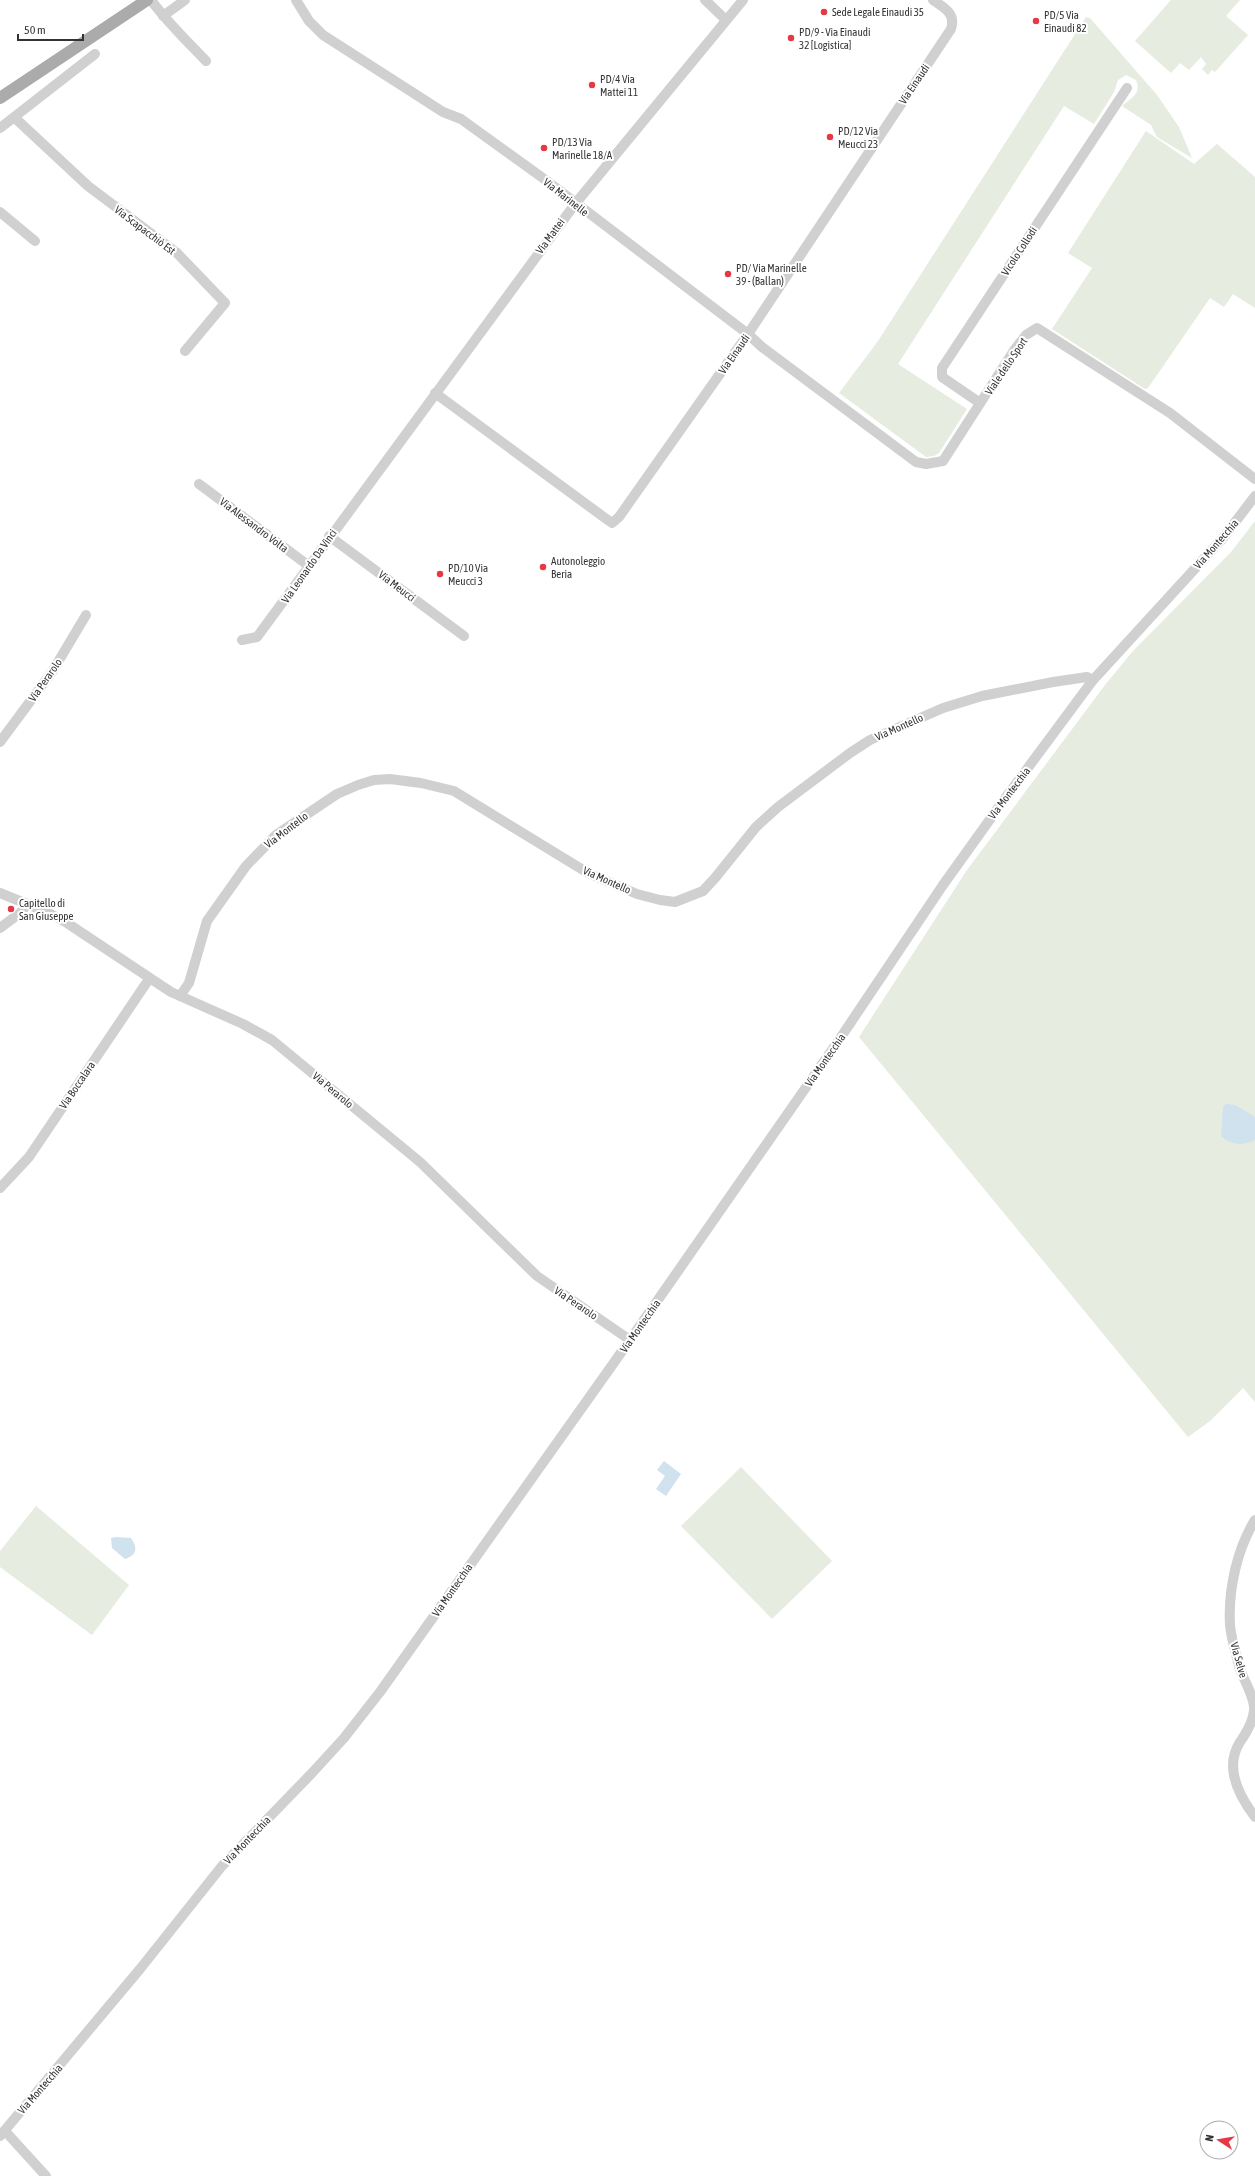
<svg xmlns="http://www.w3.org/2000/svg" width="1255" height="2176" viewBox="0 0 1255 2176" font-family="'Asap Condensed',sans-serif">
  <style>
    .green { fill: #e6ecdf }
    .water { fill: #cfe2ee }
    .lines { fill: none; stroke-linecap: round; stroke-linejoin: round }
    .minor { stroke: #d0d0d0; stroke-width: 10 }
    .major { stroke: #ababab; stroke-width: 12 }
    .poi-dot { fill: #e63946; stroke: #fff; stroke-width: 1.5 }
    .labels { text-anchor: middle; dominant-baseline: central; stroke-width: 4; stroke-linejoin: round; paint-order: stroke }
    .poi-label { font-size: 11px; fill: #333; stroke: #fff; text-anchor: start }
    .street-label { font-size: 11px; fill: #333; stroke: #fff }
  </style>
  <rect width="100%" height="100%" fill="#fff"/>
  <g class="green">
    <path d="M1171 0H1240L1226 16 1248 35 1215 72 1212 70 1208 75 1202 69 1206 64 1201 57 1189 70 1180 63 1171 73 1135 41Z"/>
    <path d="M1086 17 1090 18 1157 95 1179 127 1192 158 1157 137 1151 125 1122 106C1131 98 1142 94 1136 80L1126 75 1118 80 1114 92 1094 124 1064 106 898 364 967 409 939 453 934 456 926 457 839 393 878 341Z"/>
    <path d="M1146 131 1194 164 1217 144 1255 177V308L1233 294 1224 307 1210 298 1148 388 1145 389 1052 329 1092 268 1068 253Z"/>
    <path d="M1255 521V1402L1243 1388 1210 1421 1188 1437 859 1037 967 870 1105 685 1133 651 1231 552Z"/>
    <path d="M741 1467 832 1561 772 1619 681 1526Z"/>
    <path d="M36 1506 129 1585 92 1635 0 1567V1551Z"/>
  </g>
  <g class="water">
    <path d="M1226 1104 1235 1105 1255 1117V1140C1244 1146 1230 1145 1221 1136L1223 1107Z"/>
    <path d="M664 1461 681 1474 666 1496 656 1489 665 1476 657 1470Z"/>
    <path d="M116 1537 131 1538C137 1547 138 1555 125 1559L112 1548 111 1538Z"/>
  </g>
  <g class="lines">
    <g class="minor">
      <path d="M151 0C167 22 187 41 206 61"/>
      <path d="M296 0 309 21 323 35 443 112 461 119 547 181 748 334 762 347 916 462 926 464 943 461 1015 349 1026 335 1037 328 1170 413 1255 479"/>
      <path d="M705 0 726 20"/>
      <path d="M163 16 185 0"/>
      <path d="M15 118 88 186 177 253 225 303 185 351"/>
      <path d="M0 128 95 54"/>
      <path d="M0 212 35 241"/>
      <path d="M435 393 605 518 612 523 619 517 748 334 951 29C956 14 945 8 933 0"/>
      <path d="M980 403 942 377V368L1127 88"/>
      <path d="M199 484 309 566"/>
      <path d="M329 536 464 636"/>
      <path d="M242 640 257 637 575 204 743 0"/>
      <path d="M0 742 52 672 86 615"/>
      <path d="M0 893 49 913 67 923 171 992 243 1024 272 1040 420 1162 537 1276 630 1340"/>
      <path d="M0 928 20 913 28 904"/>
      <path d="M180 996 189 983 207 921 246 866 276 835 337 794 358 785 374 780 390 779 421 783 454 791 588 873 637 894 660 900 675 902 703 891 715 878 756 827 778 807 850 753 870 740 943 708 982 696 1053 682 1087 677 1093 680"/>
      <path d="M0 1188 29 1157 149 979"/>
      <path d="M1255 1520C1237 1549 1228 1590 1230 1625 1231 1638 1236 1653 1239 1666 1243 1679 1252 1692 1254 1706 1255 1719 1247 1732 1240 1742 1224 1767 1239 1796 1255 1817"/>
      <path d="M5 2131 46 2176"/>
      <path d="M0 2136 140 1969 222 1866 312 1773 344 1738 380 1692 630 1340 841 1037 943 885 1001 804 1093 680 1223 538 1255 496"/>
    </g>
    <path class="major" d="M0 98 147 0"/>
  </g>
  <g class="poi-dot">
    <circle cx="824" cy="12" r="4"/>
    <circle cx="1036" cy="21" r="4"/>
    <circle cx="791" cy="38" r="4"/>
    <circle cx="592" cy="85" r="4"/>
    <circle cx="830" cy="137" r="4"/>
    <circle cx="544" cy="148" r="4"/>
    <circle cx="728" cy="274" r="4"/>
    <circle cx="543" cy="567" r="4"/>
    <circle cx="440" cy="574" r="4"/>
    <circle cx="11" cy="909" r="4"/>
  </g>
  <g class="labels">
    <g class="poi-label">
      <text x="832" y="12">Sede Legale Einaudi 35</text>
      <text x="1044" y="15">PD/5 Via<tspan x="1044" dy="13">Einaudi 82</tspan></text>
      <text x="799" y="32">PD/9 - Via Einaudi<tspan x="799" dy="13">32 [Logistica]</tspan></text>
      <text x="600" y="79">PD/4 Via<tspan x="600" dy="13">Mattei 11</tspan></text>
      <text x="838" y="131">PD/12 Via<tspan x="838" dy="13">Meucci 23</tspan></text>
      <text x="552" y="142">PD/13 Via<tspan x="552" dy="13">Marinelle 18/A</tspan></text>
      <text x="736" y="268">PD/ Via Marinelle<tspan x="736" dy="13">39 - (Ballan)</tspan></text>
      <text x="551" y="561">Autonoleggio<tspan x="551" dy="13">Beria</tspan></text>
      <text x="448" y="568">PD/10 Via<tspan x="448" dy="13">Meucci 3</tspan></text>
      <text x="19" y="903">Capitello di<tspan x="19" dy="13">San Giuseppe</tspan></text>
    </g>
    <g class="street-label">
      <text transform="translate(914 84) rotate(-56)">Via Einaudi</text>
      <text transform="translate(566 197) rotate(38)">Via Marinelle</text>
      <text transform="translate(145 230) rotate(37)">Via Scapacchiò Est</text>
      <text transform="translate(550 236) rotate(-54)">Via Mattei</text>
      <text transform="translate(1019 251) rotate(-57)">Vicolo Collodi</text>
      <text transform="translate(734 354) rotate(-55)">Via Einaudi</text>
      <text transform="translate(1006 366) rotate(-56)">Viale dello Sport</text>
      <text transform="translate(254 525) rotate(37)">Via Alessandro Volta</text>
      <text transform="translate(1216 544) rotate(-49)">Via Montecchia</text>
      <text transform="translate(309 566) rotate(-55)">Via Leonardo Da Vinci</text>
      <text transform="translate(397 586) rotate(37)">Via Meucci</text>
      <text transform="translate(45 680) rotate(-55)">Via Perarolo</text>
      <text transform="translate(899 727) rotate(-24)">Via Montello</text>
      <text transform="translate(1009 793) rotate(-53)">Via Montecchia</text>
      <text transform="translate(286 830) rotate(-37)">Via Montello</text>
      <text transform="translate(607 880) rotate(24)">Via Montello</text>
      <text transform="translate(825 1060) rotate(-55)">Via Montecchia</text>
      <text transform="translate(77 1085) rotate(-56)">Via Boccalara</text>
      <text transform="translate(333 1090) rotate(40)">Via Perarolo</text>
      <text transform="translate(576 1303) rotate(34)">Via Perarolo</text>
      <text transform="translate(640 1326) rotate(-55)">Via Montecchia</text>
      <text transform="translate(452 1590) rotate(-55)">Via Montecchia</text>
      <text transform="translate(1239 1660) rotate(74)">Via Selve</text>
      <text transform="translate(247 1840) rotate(-46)">Via Montecchia</text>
      <text transform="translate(40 2089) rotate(-49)">Via Montecchia</text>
    </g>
  </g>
  <g transform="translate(1219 2140) rotate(282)"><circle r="19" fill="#ffffff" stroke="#adadad"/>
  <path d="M0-3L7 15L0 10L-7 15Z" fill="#e63946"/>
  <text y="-6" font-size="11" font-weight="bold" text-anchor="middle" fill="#333333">N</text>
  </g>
  <path d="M18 34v6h65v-6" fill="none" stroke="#333333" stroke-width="2"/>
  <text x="24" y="34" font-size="12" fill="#333333" stroke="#ffffff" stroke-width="3" paint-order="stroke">50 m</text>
</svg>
